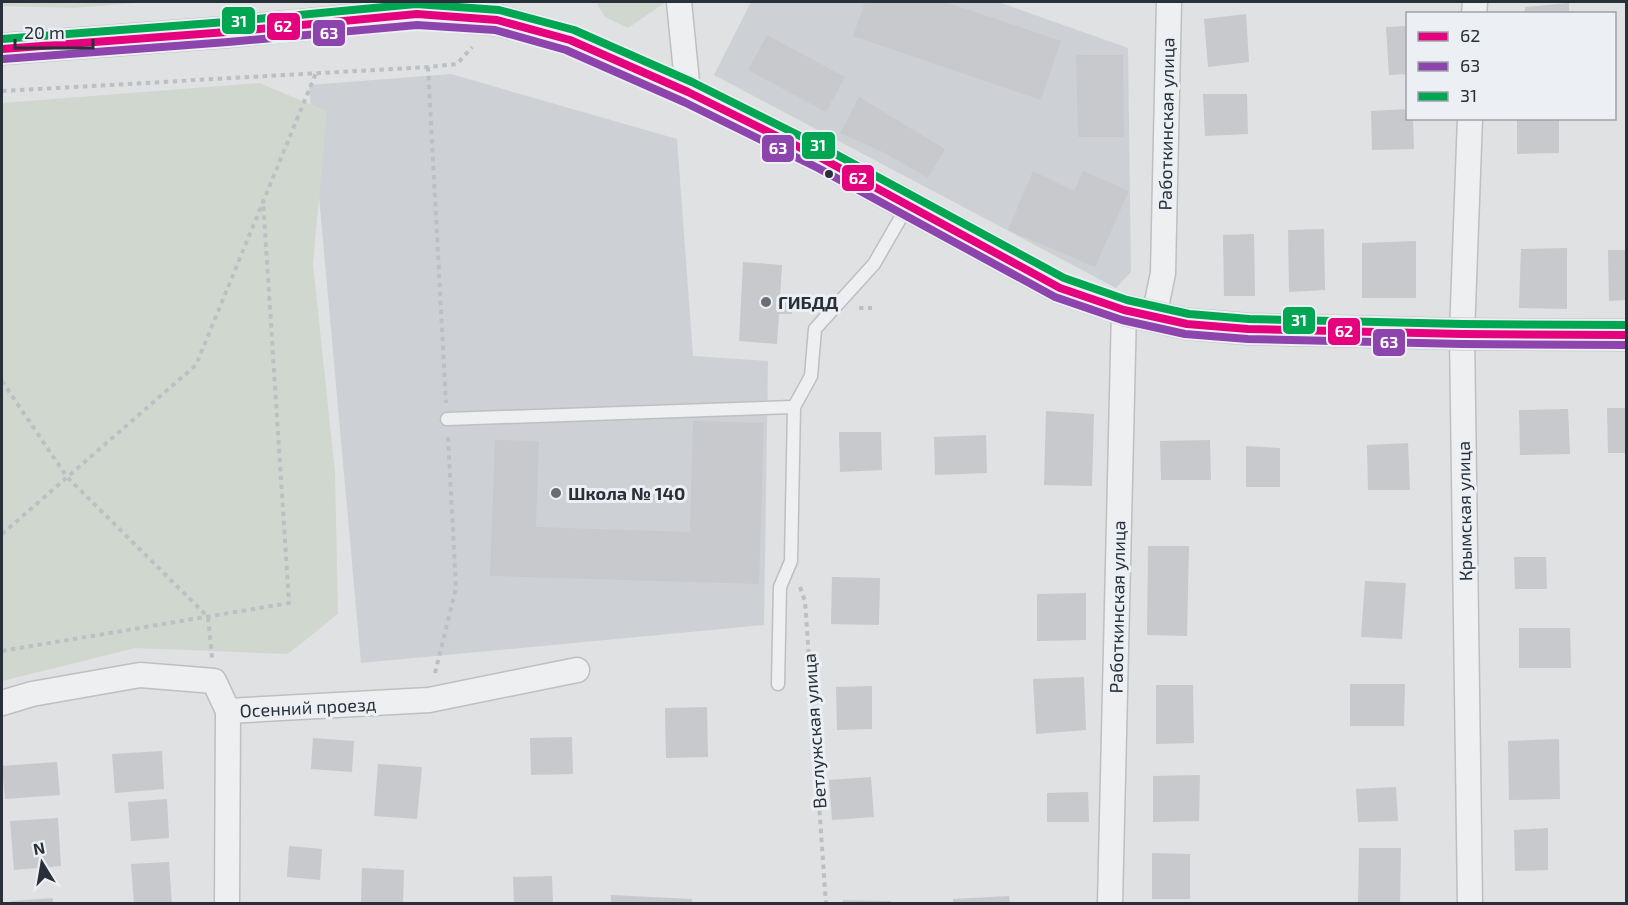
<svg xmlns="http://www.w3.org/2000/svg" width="1628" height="905" viewBox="0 0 1628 905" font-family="'Exo 2',sans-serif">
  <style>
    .built { fill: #cdd1d6 }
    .green { fill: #d0d7cf }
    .building { fill: #c7c9cc }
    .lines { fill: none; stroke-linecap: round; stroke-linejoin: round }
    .lane-casing { stroke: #bdbfc1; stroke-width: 15 }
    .street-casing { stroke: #bdbfc1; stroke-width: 27 }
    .path { stroke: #bdc0c3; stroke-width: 4; stroke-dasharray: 4.5 4.5; stroke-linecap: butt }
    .lane { stroke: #eeeff0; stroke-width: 12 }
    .street { stroke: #eeeff0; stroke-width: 24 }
    .secondary { stroke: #bdc0c3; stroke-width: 33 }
    .bus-1-casing { stroke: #eceff3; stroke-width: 12 }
    .bus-2-casing { stroke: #eceff3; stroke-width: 12 }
    .bus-3-casing { stroke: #eceff3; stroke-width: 12 }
    .bus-1 { stroke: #e5007d; stroke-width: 8 }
    .bus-2 { stroke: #8e44ad; stroke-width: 8 }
    .bus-3 { stroke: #00a651; stroke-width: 8 }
    .bus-dot { fill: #28303a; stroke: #eceff3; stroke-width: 2 }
    .poi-dot { fill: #686e75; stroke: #eceff3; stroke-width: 2 }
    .labels { text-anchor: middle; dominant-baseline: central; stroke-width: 6; stroke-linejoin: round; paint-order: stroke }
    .street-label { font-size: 18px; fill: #28303a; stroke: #eceff3 }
    .poi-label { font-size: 18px; font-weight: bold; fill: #28303a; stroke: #eceff3; text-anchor: start }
    .line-badge { stroke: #eceff3; stroke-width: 2 }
    .badge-label { font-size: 16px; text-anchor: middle; font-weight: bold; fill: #fff }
  </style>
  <rect width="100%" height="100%" fill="#dfe1e3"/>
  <g class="built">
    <path d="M751 2H998L1128 48 1131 272 1116 288 714 75Z"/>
    <path d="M451 74 677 139 693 356 768 361 764 625 361 663 309 85Z"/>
  </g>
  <g class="green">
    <path d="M2 2H148L73 8 2 6Z"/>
    <path d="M596 2H666L628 28 605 17Z"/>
    <path d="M259 83 327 111 313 264 335 473 338 614 288 654 135 648 2 681V103Z"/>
  </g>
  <g class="building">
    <path d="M865 2H945L1061 41 1041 100 853 36Z"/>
    <path d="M1569 3V14H1525V7Z"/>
    <path d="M1246 14 1249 62 1208 67 1204 19Z"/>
    <path d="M1408 26V74L1389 75 1386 27Z"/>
    <path d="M767 35 845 77 826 112 748 70Z"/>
    <path d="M1076 55H1123L1124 137H1078Z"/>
    <path d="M1203 94H1247L1248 134 1205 136Z"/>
    <path d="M859 97 945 149 928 178 885 153 840 133Z"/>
    <path d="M1408 109V118H1413L1414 149 1372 150 1371 111Z"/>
    <path d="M1517 118H1559V153L1517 154Z"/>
    <path d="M1033 171 1074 191 1083 171 1129 191 1095 267 1008 230Z"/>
    <path d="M1324 229 1325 290 1289 292 1288 230Z"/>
    <path d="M1254 234 1255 296H1224L1223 235Z"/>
    <path d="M1416 241V298H1362V243Z"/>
    <path d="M1567 248V309L1519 308 1521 249Z"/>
    <path d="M1608 250H1626V300L1609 301Z"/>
    <path d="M743 262 782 265 780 297 793 298 792 314H779L777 344 739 341Z"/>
    <path d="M1607 408H1626V453H1608Z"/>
    <path d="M1568 409 1570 454 1520 455 1519 410Z"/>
    <path d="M1046 411 1094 414 1092 486 1044 485Z"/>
    <path d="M693 421 764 423 759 584 490 576 495 440 539 441 536 527 690 532Z"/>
    <path d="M839 432H881L882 470 840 472Z"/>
    <path d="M986 435 987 473 935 475 934 437Z"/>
    <path d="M1210 440 1211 480H1161L1160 441Z"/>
    <path d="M1408 443 1410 490H1368L1367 445Z"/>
    <path d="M1246 446 1280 448V487H1246Z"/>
    <path d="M1148 546H1189L1187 636 1147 635Z"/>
    <path d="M1514 557H1546L1547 589H1515Z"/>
    <path d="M832 577 880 578 879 625 831 624Z"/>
    <path d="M1365 581 1406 583 1402 639 1361 637Z"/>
    <path d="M1086 593V640L1037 641V594Z"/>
    <path d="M1519 628H1570L1571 668H1519Z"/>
    <path d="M1084 677 1086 730 1036 734 1033 679Z"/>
    <path d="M1350 684H1405L1404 726H1350Z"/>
    <path d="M1156 685H1193L1194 743 1156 744Z"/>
    <path d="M872 686V729L837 730 836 687Z"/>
    <path d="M707 707 708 757 666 758 665 708Z"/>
    <path d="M572 737 573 774 531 775 530 738Z"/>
    <path d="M313 738 354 741 352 772 311 769Z"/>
    <path d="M1559 739 1560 799 1509 800 1508 741Z"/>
    <path d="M162 751 164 789 115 793 112 754Z"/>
    <path d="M57 762 60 795 5 799 2 766Z"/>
    <path d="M378 764 422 767 417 819 374 816Z"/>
    <path d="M1200 775 1199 821 1153 822V776Z"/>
    <path d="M871 777 874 817 832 820 829 780Z"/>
    <path d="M1396 787 1398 821 1358 822 1356 789Z"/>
    <path d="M1088 792 1089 822H1047V793Z"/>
    <path d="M167 799 169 838 131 841 128 802Z"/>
    <path d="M58 818 61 866 14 870 10 821Z"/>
    <path d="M1548 828V870L1515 871 1514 830Z"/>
    <path d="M289 846 322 849 320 880 287 877Z"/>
    <path d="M1359 848H1401L1400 904H1358Z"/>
    <path d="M1152 853 1190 854V899H1152Z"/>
    <path d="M169 862 172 904H134L131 864Z"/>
    <path d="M362 868 404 870 403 904H361Z"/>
    <path d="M552 876 553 904H514L513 877Z"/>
    <path d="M611 895 692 899V904H611Z"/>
    <path d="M1009 896 1010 904H953V899Z"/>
    <path d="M53 898V904H11V901Z"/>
    <path d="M843 900 891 901V904H843Z"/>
  </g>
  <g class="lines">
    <g class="lane-casing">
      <g id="lane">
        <path d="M447 419 794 407"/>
        <path d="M778 684 780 587 791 561 794 407 811 376 815 329 874 264 908 205"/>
      </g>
    </g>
    <g class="street-casing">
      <g id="street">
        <path d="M679 2 688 92"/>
        <path d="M1474 14 1475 2"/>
        <path d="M1154 317 1163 273 1169 2"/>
        <path d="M2 703 32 694 140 675 214 681 228 711"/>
        <path d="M227 904 228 711 429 700 577 670"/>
        <path d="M1110 904 1124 310"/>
        <path d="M1470 904 1462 334 1470 118"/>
      </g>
    </g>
    <g class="path">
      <path d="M428 67 446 403"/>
      <path d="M2 91 428 67 457 64 472 47"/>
      <path d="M792 306 809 308"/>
      <path d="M859 308H872"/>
      <path d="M2 381 67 477 208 617 212 658"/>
      <path d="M2 534 196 365 316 73"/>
      <path d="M800 587 805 601 826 904"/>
      <path d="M2 651 289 603 263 200"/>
      <path d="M435 673 456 588 448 437"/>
    </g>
    <use href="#lane" class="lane"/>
    <use href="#street" class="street"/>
    <path class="secondary" d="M2 49 227 32 417 14 497 20 570 40 688 92 823 159 1060 288 1124 310 1187 324 1248 329 1462 334 1626 335"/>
    <g class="bus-1-casing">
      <path id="bus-1" d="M2 49 227 32 417 14 497 20 570 40 688 92 823 159 1060 288 1124 310 1187 324 1248 329 1462 334 1626 335"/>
    </g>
    <g class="bus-2-casing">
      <path id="bus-2" d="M3 59 228 42 417 25 495 30 566 50 684 102 818 168 1055 297 1122 320 1185 334 1248 339 1462 344 1626 345"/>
    </g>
    <g class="bus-3-casing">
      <path id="bus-3" d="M2 39 226 22 416 4 499 10 574 30 692 82 828 150 1064 278 1127 300 1189 314 1249 319 1462 324 1626 325"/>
    </g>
    <use href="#bus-1" class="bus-1"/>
    <use href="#bus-2" class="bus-2"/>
    <use href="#bus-3" class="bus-3"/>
  </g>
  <circle class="bus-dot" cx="829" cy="174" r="5"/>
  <g class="poi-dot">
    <circle cx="766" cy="302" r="6"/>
    <circle cx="556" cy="493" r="6"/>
  </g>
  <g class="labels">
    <g class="street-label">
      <text transform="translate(1166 124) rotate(-89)">Работкинская улица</text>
      <text transform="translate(1464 511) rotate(-91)">Крымская улица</text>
      <text transform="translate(1117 607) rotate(-89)">Работкинская улица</text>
      <text transform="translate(308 707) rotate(-3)">Осенний проезд</text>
      <text transform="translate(814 731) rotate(-94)">Ветлужская улица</text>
    </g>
    <g class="poi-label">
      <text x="778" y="302">ГИБДД</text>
      <text x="568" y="493">Школа № 140</text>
    </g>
  </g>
  <g class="line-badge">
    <rect x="221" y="6" width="35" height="29" rx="6" fill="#00a651"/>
    <rect x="266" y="12" width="35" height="29" rx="6" fill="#e5007d"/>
    <rect x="312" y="19" width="34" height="28" rx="6" fill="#8e44ad"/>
    <rect x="801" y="131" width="35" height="29" rx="6" fill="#00a651"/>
    <rect x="761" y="134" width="34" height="29" rx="6" fill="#8e44ad"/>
    <rect x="841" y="164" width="34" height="28" rx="6" fill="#e5007d"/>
    <rect x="1282" y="306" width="34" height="29" rx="6" fill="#00a651"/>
    <rect x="1327" y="317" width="34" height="29" rx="6" fill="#e5007d"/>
    <rect x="1372" y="328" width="34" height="29" rx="6" fill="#8e44ad"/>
  </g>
  <g class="badge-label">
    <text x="239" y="27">31</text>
    <text x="283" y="32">62</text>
    <text x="329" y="39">63</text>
    <text x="818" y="151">31</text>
    <text x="778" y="154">63</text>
    <text x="858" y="184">62</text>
    <text x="1299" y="326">31</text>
    <text x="1344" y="337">62</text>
    <text x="1389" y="348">63</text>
  </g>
  <rect width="1628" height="905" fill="none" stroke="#28303a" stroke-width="6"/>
  <rect x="1406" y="12" width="210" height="108" fill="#eceff3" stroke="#9ea3a9" stroke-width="1.5"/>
  <rect x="1418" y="32" width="30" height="9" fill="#e5007d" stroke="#9ea3a9" stroke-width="1.5"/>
  <text x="1460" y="42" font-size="18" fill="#28303a">62</text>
  <rect x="1418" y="62" width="30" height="9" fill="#8e44ad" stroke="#9ea3a9" stroke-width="1.5"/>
  <text x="1460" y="72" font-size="18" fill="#28303a">63</text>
  <rect x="1418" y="92" width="30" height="9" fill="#00a651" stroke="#9ea3a9" stroke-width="1.5"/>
  <text x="1460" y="102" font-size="18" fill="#28303a">31</text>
  <g transform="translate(42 863) rotate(349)" stroke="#eceff3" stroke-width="4.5" paint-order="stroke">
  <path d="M0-4.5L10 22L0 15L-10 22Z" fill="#28303a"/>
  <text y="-9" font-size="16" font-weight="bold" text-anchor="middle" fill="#28303a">N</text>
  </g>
  <path d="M15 39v9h78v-9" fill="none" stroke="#28303a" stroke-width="3"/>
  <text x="24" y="39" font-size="18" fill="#28303a" stroke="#eceff3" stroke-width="4.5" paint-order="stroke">20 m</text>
</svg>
